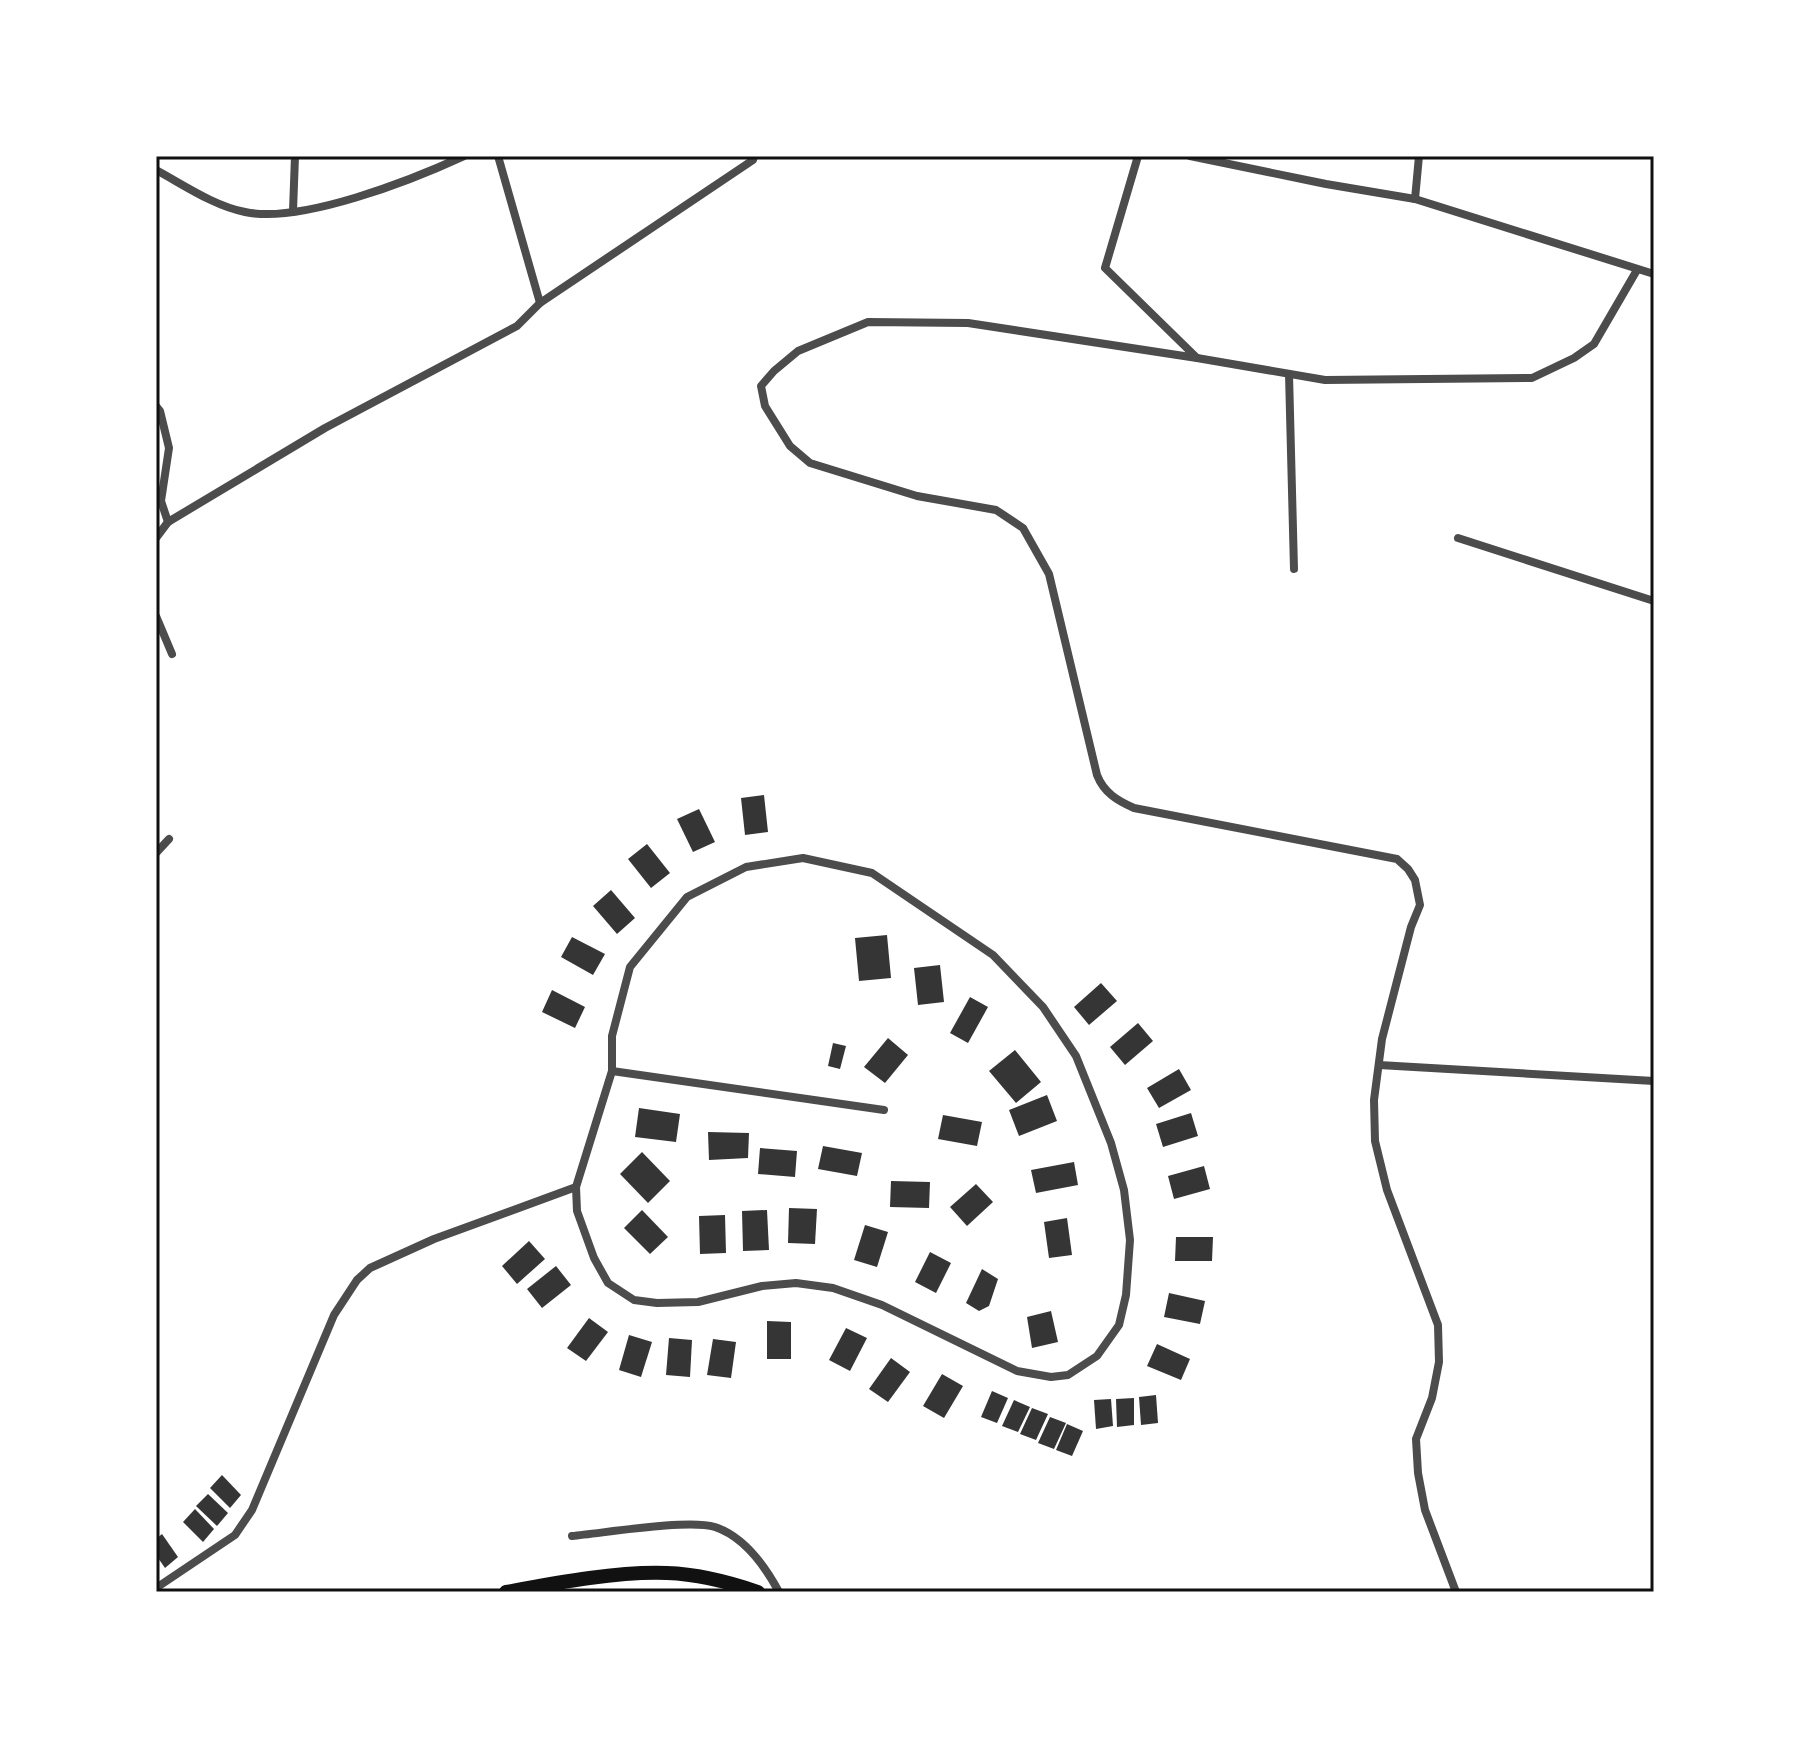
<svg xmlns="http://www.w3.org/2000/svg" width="1810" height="1748" viewBox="0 0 1810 1748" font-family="'Titillium Web',sans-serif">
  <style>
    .building { fill: #353535 }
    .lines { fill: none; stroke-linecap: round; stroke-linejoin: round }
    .minor { stroke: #4c4c4c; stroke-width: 8 }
    .secondary { stroke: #111; stroke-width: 14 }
    .neatline { fill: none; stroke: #111; stroke-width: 3 }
  </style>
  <rect width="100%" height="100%" fill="#fff"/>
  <g class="building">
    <path d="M764 795 768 832 745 835 741 798Z"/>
    <path d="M699 809 715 842 693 852 677 819Z"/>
    <path d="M647 844 670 873 651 888 628 859Z"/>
    <path d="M611 890 635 918 617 934 593 906Z"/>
    <path d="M887 935 891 978 859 981 855 938Z"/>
    <path d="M572 937 605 954 593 975 561 957Z"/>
    <path d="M940 965 944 1002 918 1005 914 968Z"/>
    <path d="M1101 983 1117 1001 1089 1025 1074 1007Z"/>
    <path d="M552 990 585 1007 575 1028 542 1012Z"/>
    <path d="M970 997 988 1007 968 1043 950 1033Z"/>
    <path d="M1138 1023 1153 1041 1125 1065 1110 1047Z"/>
    <path d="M888 1038 908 1055 885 1083 864 1067Z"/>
    <path d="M833 1043 846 1046 840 1069 828 1066Z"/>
    <path d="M1015 1050 1041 1082 1016 1103 989 1071Z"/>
    <path d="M1179 1069 1191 1090 1159 1108 1147 1088Z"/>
    <path d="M1047 1095 1057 1121 1019 1136 1009 1110Z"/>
    <path d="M639 1108 680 1114 676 1142 635 1137Z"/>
    <path d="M1191 1113 1198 1136 1163 1147 1156 1124Z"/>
    <path d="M943 1115 982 1122 977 1146 938 1139Z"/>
    <path d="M708 1132 749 1133 748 1158 709 1160Z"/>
    <path d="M823 1146 862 1153 857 1176 818 1169Z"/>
    <path d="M760 1148 797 1151 795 1177 758 1174Z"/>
    <path d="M642 1152 670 1181 648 1203 620 1174Z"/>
    <path d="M1074 1162 1078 1185 1036 1193 1031 1170Z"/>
    <path d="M1204 1166 1210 1189 1174 1199 1168 1176Z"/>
    <path d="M891 1181 930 1182 929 1208 890 1207Z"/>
    <path d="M976 1184 993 1202 967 1226 950 1207Z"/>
    <path d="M789 1208 817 1209 815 1244 788 1243Z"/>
    <path d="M642 1210 668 1237 650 1254 624 1228Z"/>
    <path d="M767 1210 769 1250 743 1251 742 1211Z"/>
    <path d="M725 1215 726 1253 700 1254 699 1216Z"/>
    <path d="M1067 1218 1072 1255 1049 1258 1044 1222Z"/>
    <path d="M865 1225 888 1232 877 1267 854 1260Z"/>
    <path d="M1176 1237H1213L1212 1261H1175Z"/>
    <path d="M529 1241 545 1259 517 1284 502 1266Z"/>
    <path d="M930 1252 951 1263 936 1293 915 1282Z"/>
    <path d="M556 1266 571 1285 542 1308 527 1289Z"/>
    <path d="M982 1269 998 1279 989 1306 979 1311 966 1303Z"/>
    <path d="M1169 1293 1205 1301 1200 1324 1164 1317Z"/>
    <path d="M1051 1311 1058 1342 1032 1348 1027 1317Z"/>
    <path d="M589 1318 608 1332 586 1361 567 1348Z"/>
    <path d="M767 1321 791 1322V1359H767Z"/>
    <path d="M846 1328 867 1338 850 1371 829 1360Z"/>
    <path d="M629 1335 652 1342 641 1377 619 1370Z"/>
    <path d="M669 1338 692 1340 690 1377 666 1375Z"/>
    <path d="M713 1339 736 1342 731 1378 707 1375Z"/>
    <path d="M1157 1344 1190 1359 1181 1380 1147 1366Z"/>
    <path d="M891 1358 910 1372 888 1402 869 1389Z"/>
    <path d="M942 1374 963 1386 944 1418 923 1406Z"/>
    <path d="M992 1391 1008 1398 997 1423 981 1417Z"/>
    <path d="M1156 1395 1158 1423 1141 1425 1139 1397Z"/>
    <path d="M1134 1398V1425L1117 1427 1116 1399Z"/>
    <path d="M1111 1399 1113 1426 1096 1429 1094 1400Z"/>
    <path d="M1014 1400 1030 1407 1018 1432 1002 1426Z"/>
    <path d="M1032 1408 1048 1414 1036 1440 1020 1434Z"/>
    <path d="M1050 1417 1066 1423 1054 1449 1038 1443Z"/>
    <path d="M1067 1424 1083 1431 1072 1456 1056 1450Z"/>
    <path d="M222 1475 241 1495 230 1508 210 1488Z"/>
    <path d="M208 1494 228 1513 217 1526 196 1506Z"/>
    <path d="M195 1509 214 1529 203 1542 183 1522Z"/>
    <path d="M162 1534 178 1557 165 1568 156 1555V1539Z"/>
  </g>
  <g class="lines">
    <g class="minor">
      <path d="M498 156 540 303 753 160 754 156"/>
      <path d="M1138 156 1105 268 1197 358 1325 380 1532 378 1574 358 1594 344 1637 270"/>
      <path d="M1190 156 1326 184 1415 199 1654 274"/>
      <path d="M156 170C184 185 214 206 245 212 301 224 412 180 464 156"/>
      <path d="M1415 199 1419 156"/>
      <path d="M293 211 295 156"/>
      <path d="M1197 358 968 323 868 322 798 351 774 371 761 386 765 406 790 446 810 463 917 496 996 510 1023 528 1049 574 1097 775C1104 793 1118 801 1134 808L1397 859 1408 869 1415 880 1420 905 1411 927 1382 1039 1374 1100 1375 1141 1387 1190 1438 1325 1439 1362 1432 1398 1416 1439 1418 1473 1425 1510 1456 1592"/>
      <path d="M1289 374 1294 569"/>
      <path d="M156 406 160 411 169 448 161 501 168 522"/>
      <path d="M156 538 168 522 325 428 517 326 540 303"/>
      <path d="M1458 538 1654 601"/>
      <path d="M156 616 172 654"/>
      <path d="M156 853 169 839"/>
      <path d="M803 858 872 873 993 955 1043 1007 1076 1056 1111 1143 1124 1190 1130 1240 1126 1295 1119 1325 1097 1356 1068 1375 1051 1377 1017 1371 882 1305 833 1288 796 1283 762 1286 698 1302 657 1303 634 1300 608 1283 594 1258 577 1211 576 1187 612 1071V1036L630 967 687 897 746 867Z"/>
      <path d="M1379 1065 1654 1081"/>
      <path d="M612 1071 884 1110"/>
      <path d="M572 1536C605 1533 687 1519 715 1527 745 1537 765 1566 779 1592"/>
      <path d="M156 1588 235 1535 252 1510 334 1315 357 1280 370 1268 434 1239 576 1187"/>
    </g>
    <path class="secondary" d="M506 1592C555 1583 618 1571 667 1573 698 1574 729 1582 758 1592"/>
  </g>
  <rect width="1810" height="1748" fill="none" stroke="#ffffff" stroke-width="316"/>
  <rect x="158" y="158" width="1494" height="1432" class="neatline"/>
</svg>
